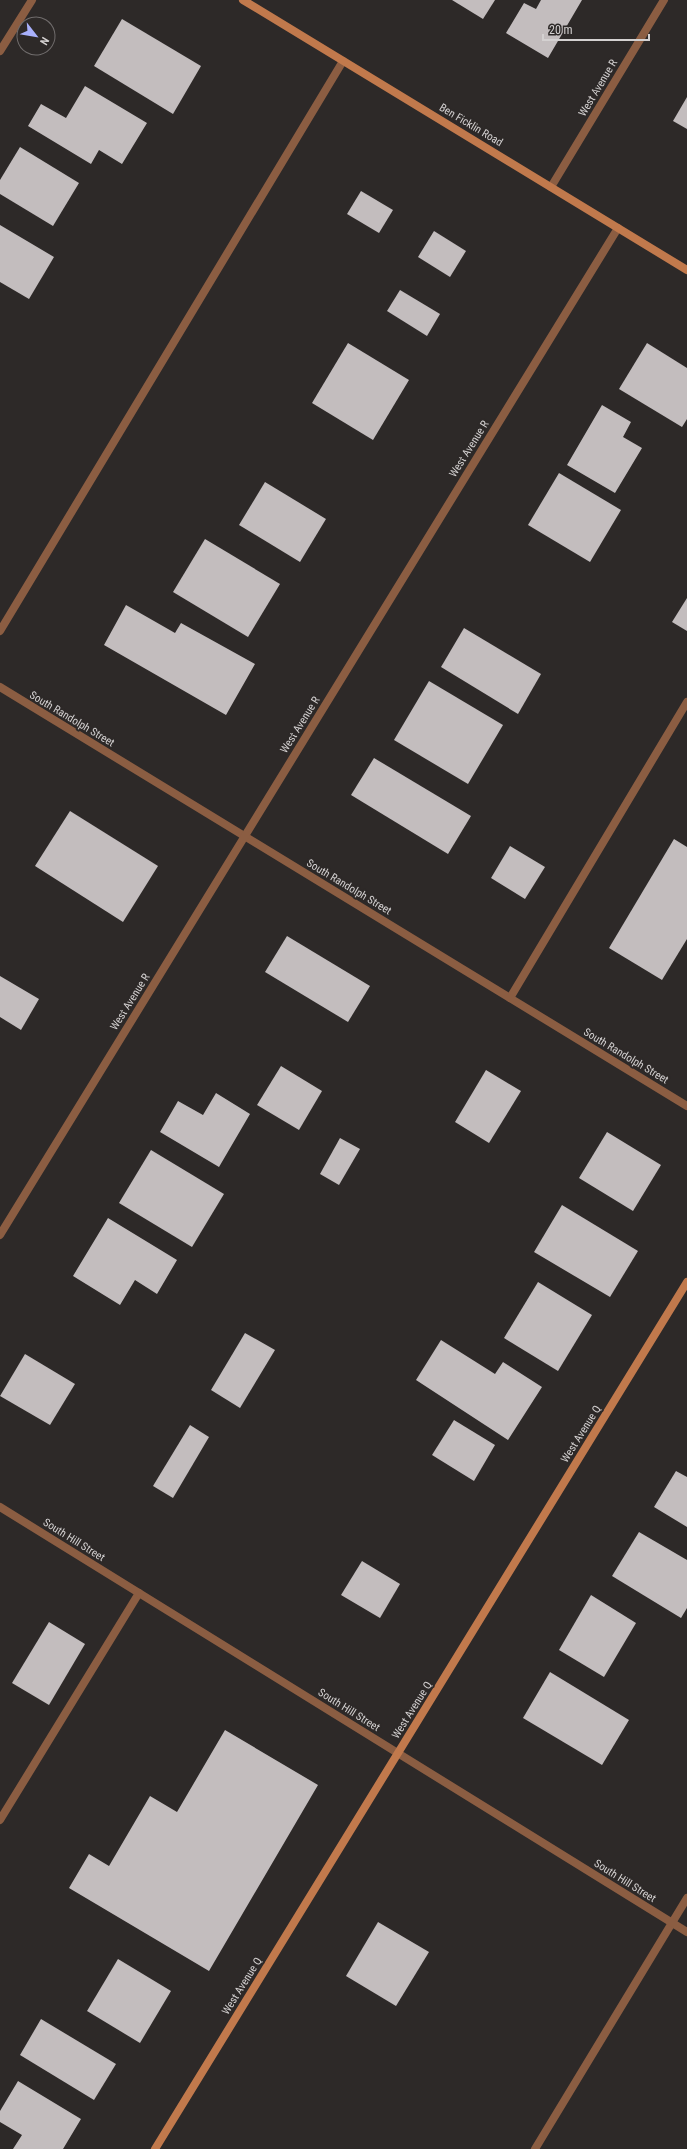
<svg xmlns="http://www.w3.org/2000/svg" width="687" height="2149" viewBox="0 0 687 2149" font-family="'Roboto Condensed',sans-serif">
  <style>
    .building { fill: #c3bdbe }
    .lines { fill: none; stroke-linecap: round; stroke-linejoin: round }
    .lane { stroke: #8b5d42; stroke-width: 8 }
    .street { stroke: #8b5d42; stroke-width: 8 }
    .secondary { stroke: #c1794c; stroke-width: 8 }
    .labels { text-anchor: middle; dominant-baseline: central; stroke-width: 4; stroke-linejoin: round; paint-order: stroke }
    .street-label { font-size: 11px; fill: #d4d1d1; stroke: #2d2928 }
  </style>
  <rect width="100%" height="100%" fill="#2d2928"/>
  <g class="building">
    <path d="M452 0H495L483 19Z"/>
    <path d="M541 0H582L548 58 506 33 524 3 536 9Z"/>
    <path d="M122 19 201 66 173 114 94 66Z"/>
    <path d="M85 86 147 123 122 164 99 150 91 164 28 126 41 104 66 118Z"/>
    <path d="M687 97V129L673 121Z"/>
    <path d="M20 147 79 183 53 226 0 194V180Z"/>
    <path d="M361 191 393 210 379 233 347 214Z"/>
    <path d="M0 225 54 257 29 299 0 282Z"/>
    <path d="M434 231 466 251 450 277 418 257Z"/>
    <path d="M400 290 440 314 427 336 387 311Z"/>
    <path d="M348 343 409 380 373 440 312 403Z"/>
    <path d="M647 343 687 368V419L682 427 619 389Z"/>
    <path d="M602 405 631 422 623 437 642 448 615 493 567 465Z"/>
    <path d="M559 473 621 510 590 562 528 525Z"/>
    <path d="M265 482 326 519 300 562 239 525Z"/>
    <path d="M205 539 280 584 248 637 173 592Z"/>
    <path d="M687 598V631L672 622Z"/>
    <path d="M126 605 175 633 181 623 255 664 226 715 104 645Z"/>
    <path d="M464 628 541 674 518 714 441 667Z"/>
    <path d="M429 681 503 725 468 784 394 740Z"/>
    <path d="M374 758 471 816 448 854 351 795Z"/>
    <path d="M70 811 158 866 123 922 35 866Z"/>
    <path d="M674 839 687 847V939L662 980 609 948Z"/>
    <path d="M510 846 545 867 525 899 491 878Z"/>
    <path d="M287 936 370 986 348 1022 265 972Z"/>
    <path d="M0 976 39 999 21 1030 0 1017Z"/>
    <path d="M281 1066 322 1091 299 1130 257 1105Z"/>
    <path d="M486 1070 521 1091 489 1143 455 1122Z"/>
    <path d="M216 1093 250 1114 219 1167 160 1132 178 1101 203 1115Z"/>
    <path d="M607 1132 661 1165 633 1211 579 1178Z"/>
    <path d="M340 1138 360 1149 339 1185 320 1174Z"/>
    <path d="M151 1150 224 1194 192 1247 119 1203Z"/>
    <path d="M562 1205 638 1251 610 1297 534 1252Z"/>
    <path d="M108 1218 177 1260 157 1294 135 1280 120 1305 73 1276Z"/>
    <path d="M538 1282 592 1315 558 1371 504 1338Z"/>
    <path d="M245 1333 275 1350 240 1408 211 1390Z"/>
    <path d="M441 1340 495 1374 503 1362 542 1387 508 1440 416 1380Z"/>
    <path d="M25 1354 75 1384 50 1425 0 1396Z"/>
    <path d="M454 1420 495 1445 474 1481 432 1455Z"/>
    <path d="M190 1425 209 1437 173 1498 153 1486Z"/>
    <path d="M676 1471 687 1477V1527L654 1507Z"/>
    <path d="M639 1532 687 1560V1608L681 1618 612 1576Z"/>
    <path d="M362 1561 400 1584 380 1618 341 1595Z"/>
    <path d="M591 1595 636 1623 604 1677 559 1650Z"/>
    <path d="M49 1622 85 1644 49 1705 12 1683Z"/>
    <path d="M550 1672 629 1720 602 1765 523 1718Z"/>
    <path d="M225 1730 318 1785 209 1971 69 1888 89 1854 109 1866 150 1796 177 1812Z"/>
    <path d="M378 1922 429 1952 396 2006 346 1976Z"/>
    <path d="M118 1959 171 1991 140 2043 87 2011Z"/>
    <path d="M41 2019 116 2064 94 2100 20 2055Z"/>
    <path d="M18 2081 81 2119 63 2149H13L22 2135 0 2122V2111Z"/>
  </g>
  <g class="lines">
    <g class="lane">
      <path d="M0 631 343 61"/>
      <path d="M510 998 687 702"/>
      <path d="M0 1820 139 1593"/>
      <path d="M535 2149 687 1898"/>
    </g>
    <g class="street">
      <path d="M0 51 32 0"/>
      <path d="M551 187 664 0"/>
      <path d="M0 687 687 1106"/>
      <path d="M0 1235 618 228"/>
      <path d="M0 1507 687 1932"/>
    </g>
    <g class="secondary">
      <path d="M243 0 687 270"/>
      <path d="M155 2149 687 1282"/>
    </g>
  </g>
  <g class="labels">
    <g class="street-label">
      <text transform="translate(598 88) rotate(-59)">West Avenue R</text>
      <text transform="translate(471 125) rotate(31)">Ben Ficklin Road</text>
      <text transform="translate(469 449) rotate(-58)">West Avenue R</text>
      <text transform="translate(72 719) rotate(31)">South Randolph Street</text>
      <text transform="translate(300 725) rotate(-58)">West Avenue R</text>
      <text transform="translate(349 887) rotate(31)">South Randolph Street</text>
      <text transform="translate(130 1002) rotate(-58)">West Avenue R</text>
      <text transform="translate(626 1056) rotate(31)">South Randolph Street</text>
      <text transform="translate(581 1434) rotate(-58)">West Avenue Q</text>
      <text transform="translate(74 1540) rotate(32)">South Hill Street</text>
      <text transform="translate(349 1710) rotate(32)">South Hill Street</text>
      <text transform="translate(412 1710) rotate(-58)">West Avenue Q</text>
      <text transform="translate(625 1881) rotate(32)">South Hill Street</text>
      <text transform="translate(242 1986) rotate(-58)">West Avenue Q</text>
    </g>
  </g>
  <g transform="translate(36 36) rotate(121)"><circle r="19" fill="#2d2928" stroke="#706c6c"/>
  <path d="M0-3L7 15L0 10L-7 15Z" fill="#a8b0fc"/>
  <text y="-6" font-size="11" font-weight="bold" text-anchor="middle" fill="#d4d1d1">N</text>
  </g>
  <path d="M543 34v6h106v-6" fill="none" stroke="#d4d1d1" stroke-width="2"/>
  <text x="549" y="34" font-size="12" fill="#d4d1d1" stroke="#2d2928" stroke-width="3" paint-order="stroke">20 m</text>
</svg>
